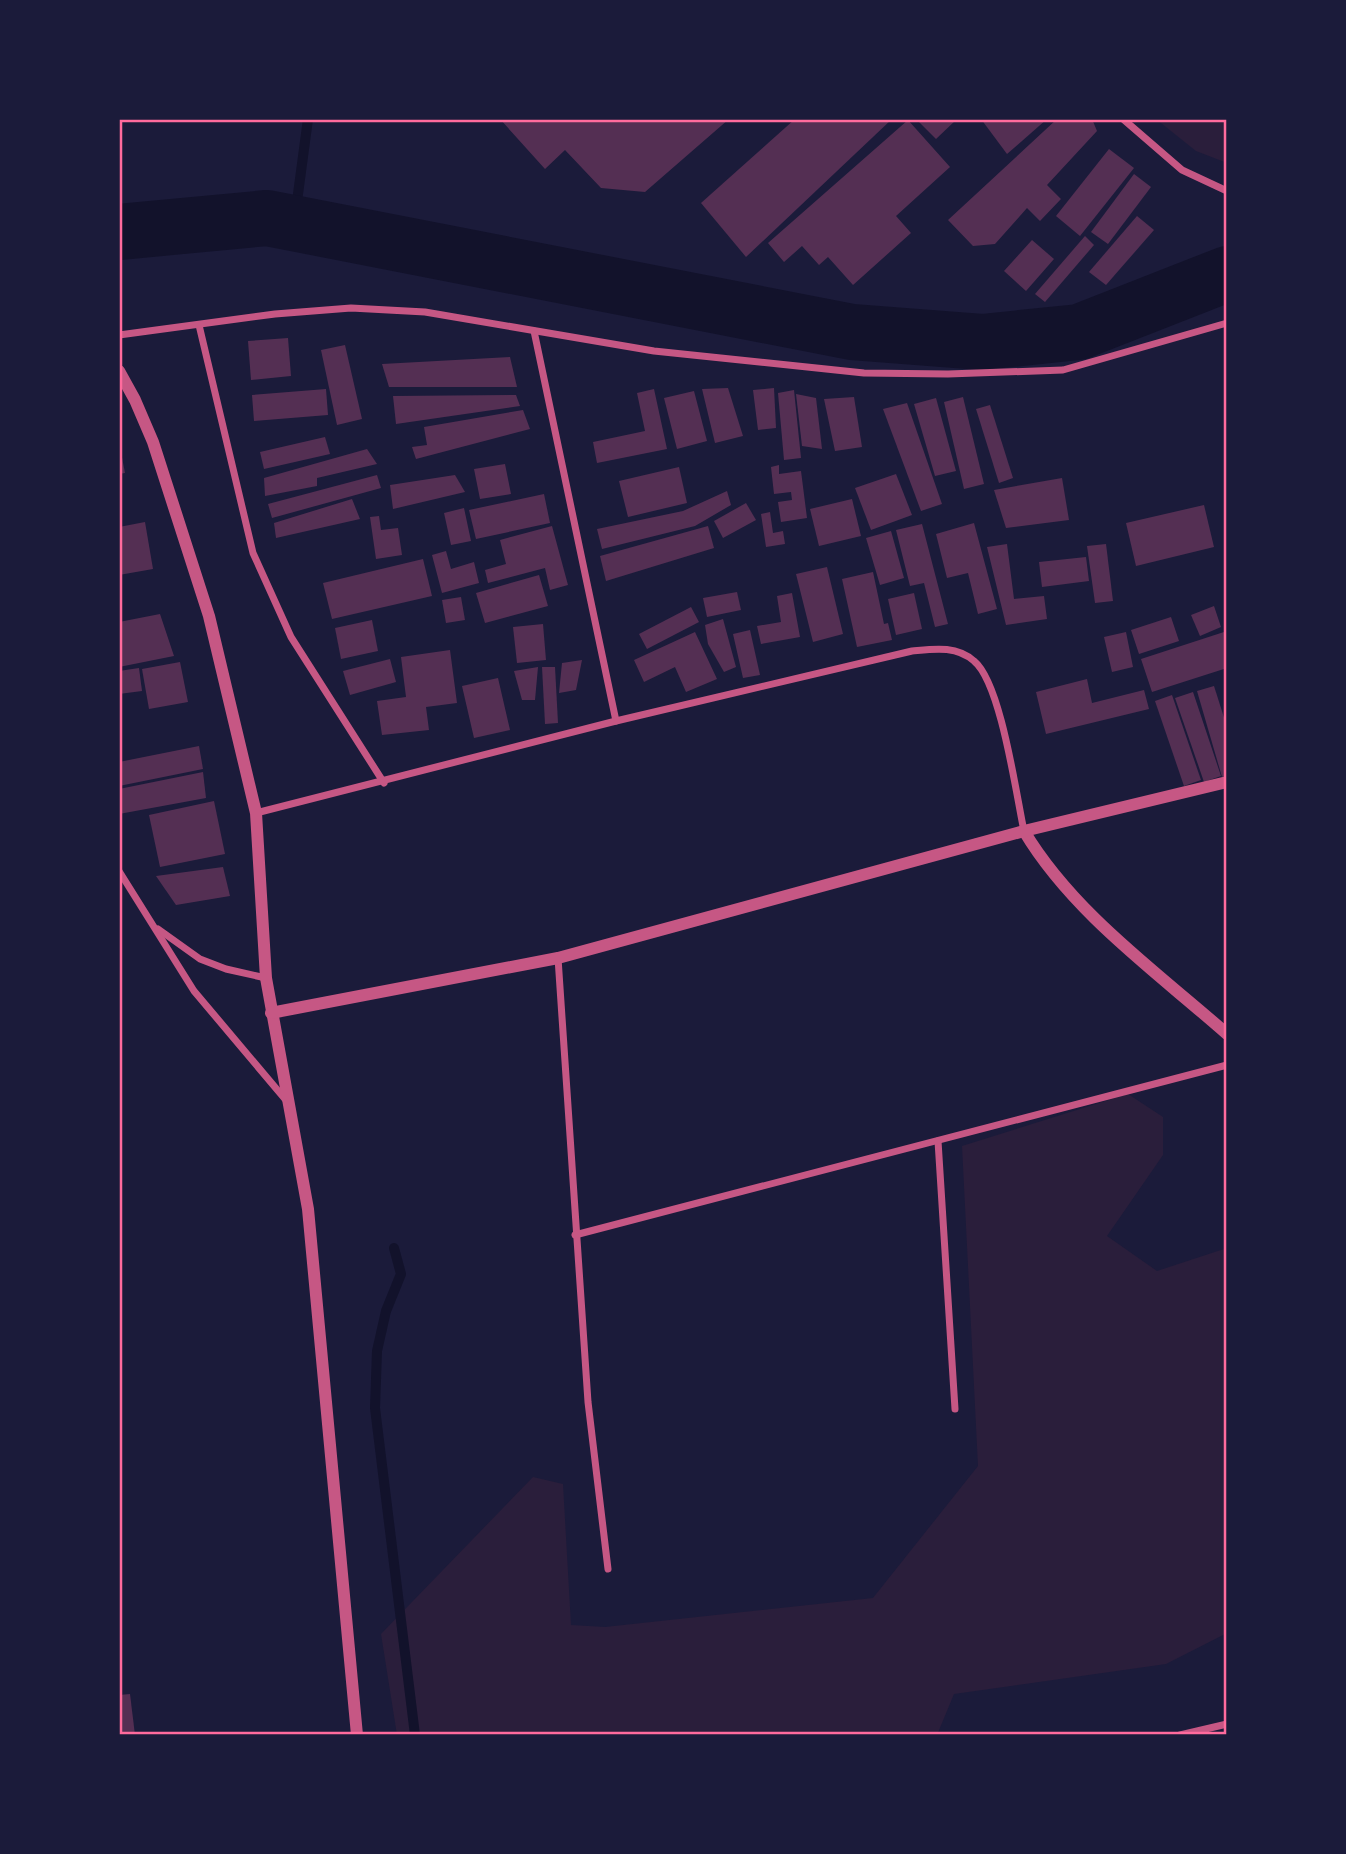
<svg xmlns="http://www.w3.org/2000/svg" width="1346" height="1854" viewBox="0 0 1346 1854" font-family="Cabin,sans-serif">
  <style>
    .green { fill: #2a1e3b }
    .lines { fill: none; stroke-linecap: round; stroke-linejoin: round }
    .stream { stroke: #12122b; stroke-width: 10 }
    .river { stroke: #12122b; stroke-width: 56 }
    .building { fill: #542f53 }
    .minor { stroke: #c65784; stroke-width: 7 }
    .tertiary { stroke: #c65784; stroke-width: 12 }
    .neatline { fill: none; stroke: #ff6b9d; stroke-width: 2.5 }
  </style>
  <rect width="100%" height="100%" fill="#1b1b3a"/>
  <g class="green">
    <path d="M1156 119H1227V163L1196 151Z"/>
    <path d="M1128 1094 1163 1117V1155L1107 1236 1157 1271 1227 1248V1633L1166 1664 954 1694 937 1735H397L381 1634 533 1477 563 1484 571 1625 605 1627 873 1598 978 1466 962 1146Z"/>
  </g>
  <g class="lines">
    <g class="stream">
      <path d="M294 224 308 119"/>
      <path d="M394 1248 401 1274 386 1311 377 1351 375 1408 415 1735"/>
    </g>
    <path class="river" d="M119 232 267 218 852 332 982 342 1079 332 1227 274"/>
  </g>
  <g class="building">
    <path d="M500 119H729L645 192 601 188 565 150 545 169Z"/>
    <path d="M795 119H892L746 257 701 203Z"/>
    <path d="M916 119H957L936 139Z"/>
    <path d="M981 119H1047L1007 154Z"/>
    <path d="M1057 119H1092L1097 131 1047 185 1061 199 1040 221 1027 208 995 244 973 246 948 220Z"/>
    <path d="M908 120 950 167 896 216 911 233 853 285 828 257 819 265 802 246 784 262 768 243Z"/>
    <path d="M1109 149 1134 168 1080 236 1056 216Z"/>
    <path d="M1134 174 1151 187 1108 244 1091 232Z"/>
    <path d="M1137 216 1154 230 1106 285 1089 272Z"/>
    <path d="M1085 236 1094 245 1045 302 1035 294Z"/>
    <path d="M1032 240 1054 259 1026 291 1004 271Z"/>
    <path d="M288 338 291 376 251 380 248 341Z"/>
    <path d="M345 345 362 419 337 425 321 350Z"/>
    <path d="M510 357 517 387H389L382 364Z"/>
    <path d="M728 388 743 436 715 443 702 389Z"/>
    <path d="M774 388 776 428 758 430 753 390Z"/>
    <path d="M326 389 328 415 254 421 252 395Z"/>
    <path d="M654 389 667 449 597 463 593 442 645 431 637 393Z"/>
    <path d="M794 390 801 458 784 460 778 393Z"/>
    <path d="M694 391 707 441 677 449 664 398Z"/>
    <path d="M796 394 816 398 822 449 802 446Z"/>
    <path d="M516 395 520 406 396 424 393 396Z"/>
    <path d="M854 397 862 447 835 451 824 399Z"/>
    <path d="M963 397 984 484 964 489 944 402Z"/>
    <path d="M936 398 956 471 935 476 914 404Z"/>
    <path d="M907 403 942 504 921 511 883 409Z"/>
    <path d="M990 405 1013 478 999 483 976 409Z"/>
    <path d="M523 410 530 429 416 459 412 447 427 445 424 427Z"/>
    <path d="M325 437 330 454 264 469 260 452Z"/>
    <path d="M119 442 125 473 119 474Z"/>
    <path d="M367 449 377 464 317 478V486L265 496 264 478Z"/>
    <path d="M505 464 511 494 480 499 474 469Z"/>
    <path d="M779 465V474L801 471 807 518 781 522 778 502 792 500 791 492 774 494 771 467Z"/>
    <path d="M679 467 687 503 628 517 619 481Z"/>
    <path d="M896 474 912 515 871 530 855 488Z"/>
    <path d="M377 475 381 488 272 518 268 504Z"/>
    <path d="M455 475 465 492 393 509 390 485Z"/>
    <path d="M1062 478 1069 520 1006 528 994 490Z"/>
    <path d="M727 491 731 505 695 526 602 549 597 529 683 511Z"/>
    <path d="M544 494 550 523 476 539 469 510Z"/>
    <path d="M352 499 360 519 276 538 274 523Z"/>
    <path d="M852 499 861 536 819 546 810 509Z"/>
    <path d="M746 503 756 520 723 538 714 521Z"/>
    <path d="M1204 505 1214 547 1136 566 1126 523Z"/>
    <path d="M464 508 471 541 451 545 444 513Z"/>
    <path d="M770 512 773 533 783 531 785 544 766 547 761 514Z"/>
    <path d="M379 516 381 530 398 528 402 555 376 559 370 517Z"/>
    <path d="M145 522 153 569 119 575V527Z"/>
    <path d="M974 523 997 609 978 614 968 573 947 578 936 534Z"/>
    <path d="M922 524 948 624 935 627 924 583 910 586 896 530Z"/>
    <path d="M552 526 568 585 550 590 545 568 488 583 485 570 506 564 500 540Z"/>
    <path d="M708 526 714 548 606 581 600 556Z"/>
    <path d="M891 531 904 578 880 585 866 538Z"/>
    <path d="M1007 544 1014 599 1044 596 1047 619 1006 625 987 547Z"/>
    <path d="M1106 544 1113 601 1095 603 1087 546Z"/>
    <path d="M446 551 451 569 474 562 479 583 442 593 432 555Z"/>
    <path d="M1086 557 1089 581 1042 587 1039 562Z"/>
    <path d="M423 559 432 596 332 619 323 583Z"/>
    <path d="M827 567 843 634 813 642 796 574Z"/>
    <path d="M873 572 884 624 888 623 892 640 857 647 842 579Z"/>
    <path d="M539 575 548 606 485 623 476 593Z"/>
    <path d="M737 592 741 610 707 617 703 598Z"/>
    <path d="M792 593 800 637 761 644 757 626 781 622 777 596Z"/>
    <path d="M914 593 922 629 896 635 888 599Z"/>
    <path d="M461 597 465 620 446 623 442 600Z"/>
    <path d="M1214 606 1221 627 1200 636 1191 615Z"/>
    <path d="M691 607 699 622 647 649 639 634Z"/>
    <path d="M160 614 174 656 119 667V622Z"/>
    <path d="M1171 617 1179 641 1139 654 1131 630Z"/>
    <path d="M723 619 736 667 724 672 708 644 705 625Z"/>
    <path d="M372 620 378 651 341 659 335 628Z"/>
    <path d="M543 624 546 660 517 663 513 627Z"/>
    <path d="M750 630 760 675 743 678 733 634Z"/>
    <path d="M1227 631V668L1152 692 1141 659Z"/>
    <path d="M695 632 717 679 686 692 675 667 644 682 634 660Z"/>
    <path d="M1126 632 1133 667 1112 672 1104 637Z"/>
    <path d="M450 650 457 703 426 707 429 730 382 735 377 701 406 697 401 657Z"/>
    <path d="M390 659 396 682 350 695 343 671Z"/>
    <path d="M582 660 576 690 559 693 562 663Z"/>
    <path d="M180 662 188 702 149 709 142 669Z"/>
    <path d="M538 667 535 700H522L514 671Z"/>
    <path d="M542 667H555L558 723 545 724Z"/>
    <path d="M139 668 142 691 119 694V671Z"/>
    <path d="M498 678 510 730 474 738 462 686Z"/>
    <path d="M1087 679 1092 703 1144 690 1149 709 1046 734 1036 692Z"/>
    <path d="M1214 686 1227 727V775L1222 777 1197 691Z"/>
    <path d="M1193 692 1221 776 1204 782 1175 698Z"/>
    <path d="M1172 695 1201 780 1184 786 1155 701Z"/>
    <path d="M199 746 203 769 119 786V762Z"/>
    <path d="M203 772 206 798 119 814V789Z"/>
    <path d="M214 801 225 854 160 867 149 815Z"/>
    <path d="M223 867 230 896 176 905 156 876Z"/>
    <path d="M130 1694 135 1735H119V1695Z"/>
  </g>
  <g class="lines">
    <g class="minor">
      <path d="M1123 119 1182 170 1227 191"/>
      <path d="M199 325 253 553 291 637 384 783"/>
      <path d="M534 331 616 721"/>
      <path d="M119 335 275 314 351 308 425 312 654 351 864 373 948 374 1063 370 1227 323"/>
      <path d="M256 813 616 721 912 651C933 649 956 645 974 661 1001 683 1016 794 1024 831"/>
      <path d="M119 871 194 991 285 1099"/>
      <path d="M158 929 200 959 226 969 266 978"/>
      <path d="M558 958 588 1402 608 1569"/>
      <path d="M938 1141 955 1409"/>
      <path d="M575 1235 1227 1065"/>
      <path d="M1180 1735 1227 1724"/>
    </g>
    <g class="tertiary">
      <path d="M119 371 135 400 153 442 209 616 256 813 266 978 308 1209 357 1735"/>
      <path d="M1024 831C1073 913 1157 972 1227 1034"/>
      <path d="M271 1013 558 958 1024 831 1227 782"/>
    </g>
  </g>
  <rect width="1346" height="1854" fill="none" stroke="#1b1b3a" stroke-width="242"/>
  <rect x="121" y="121" width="1104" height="1612" class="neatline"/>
</svg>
